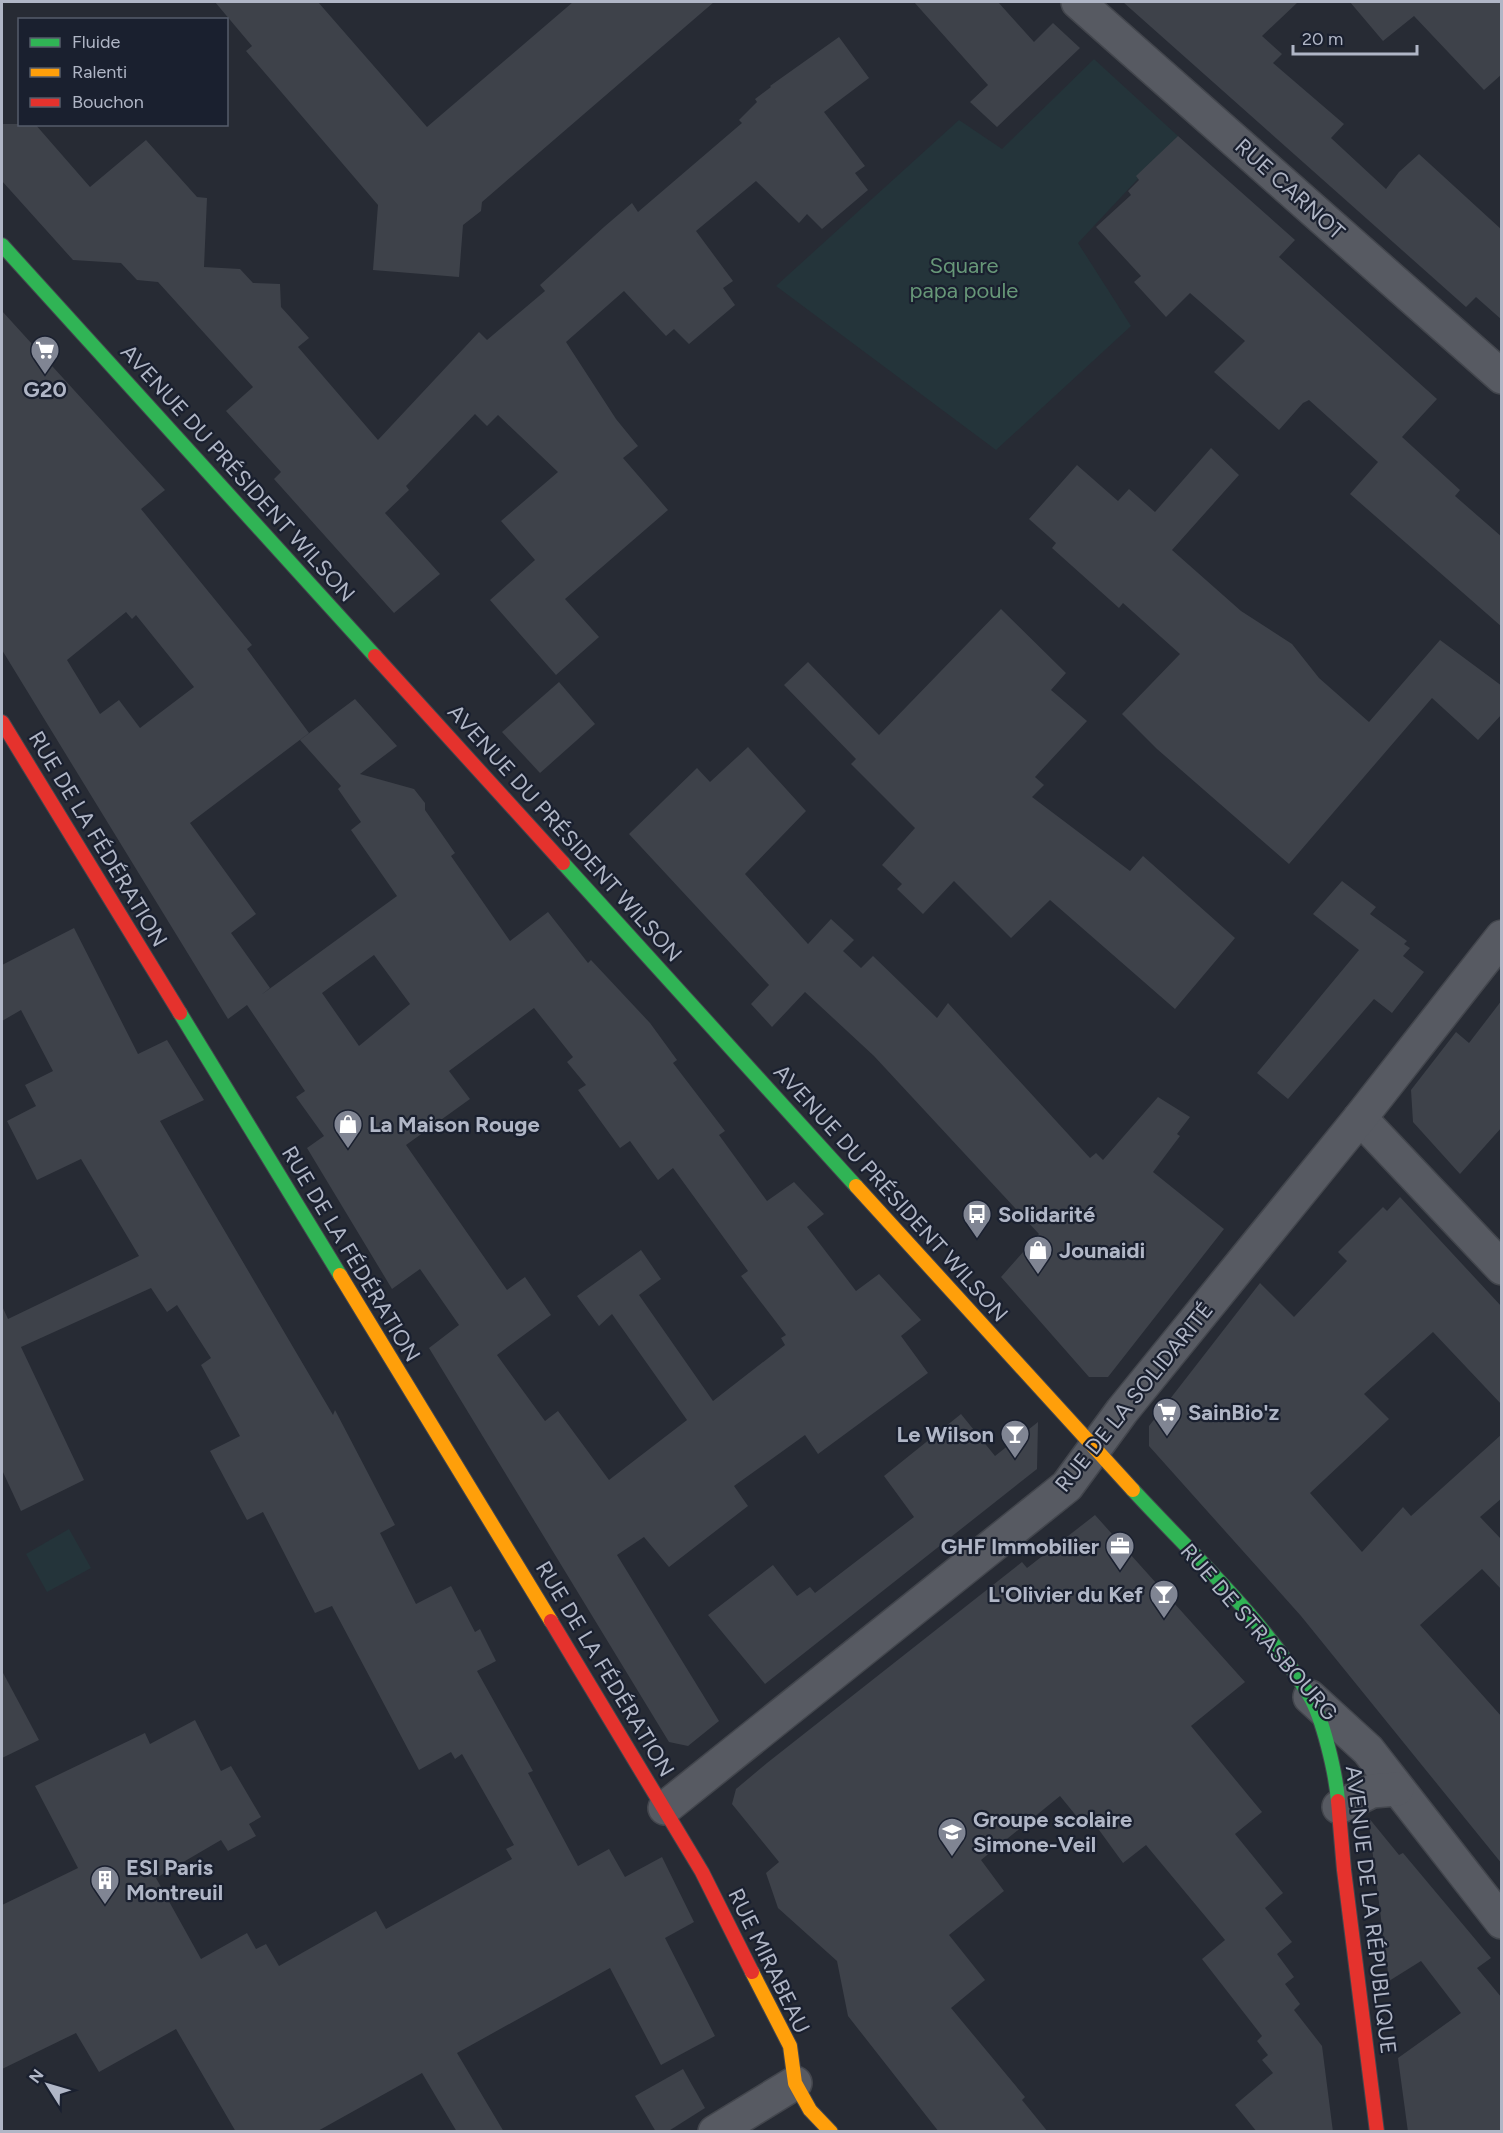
<svg xmlns="http://www.w3.org/2000/svg" width="1503" height="2133" viewBox="0 0 1503 2133" font-family="Figtree,sans-serif">
  <style>
    .green { fill: #24343a }
    .building { fill: #3e424a; fill-rule: evenodd }
    .lines { fill: none; stroke-linecap: round; stroke-linejoin: round }
    .street-casing { stroke: #43464d; stroke-width: 36 }
    .fast-casing { stroke: #43464d; stroke-width: 16 }
    .slow-casing { stroke: #43464d; stroke-width: 16 }
    .jam-casing { stroke: #43464d; stroke-width: 16 }
    .street { stroke: #575a62; stroke-width: 33 }
    .fast { stroke: #30b455; stroke-width: 14 }
    .slow { stroke: #ff9f0a; stroke-width: 14 }
    .jam { stroke: #e5322d; stroke-width: 14 }
    .labels { text-anchor: middle; dominant-baseline: central; stroke-width: 4.5; stroke-linejoin: round; paint-order: stroke }
    .street-label { font-size: 22px; fill: #b0b6c6; stroke: #1a202f }
    .park-label { font-size: 22px; fill: #679778; stroke: #1a202f }
    .poi-label { font-size: 22px; font-weight: bold; fill: #b0b6c6; stroke: #1a202f; text-anchor: start }
  </style>
  <rect width="100%" height="100%" fill="#272b34"/>
  <g class="green">
    <path d="M1094 59 1178 136 1078 243 1131 326 996 450 776 286 959 120 1002 149Z"/>
    <path d="M69 1529 91 1568 47 1592 26 1554Z"/>
  </g>
  <g class="building">
    <path d="M215 2H318L427 127 573 2H714L482 202 481 211 463 225 459 277 373 270 378 205 246 51 252 46Z"/>
    <path d="M914 2H998L1034 42 1053 23 1080 48 997 127 970 102 988 85Z"/>
    <path d="M1123 2H1298L1262 36 1282 54 1273 63 1344 124 1331 138 1386 189 1399 172 1419 154 1502 230V320L1476 297 1466 307Z"/>
    <path d="M1350 2H1502V74L1484 90 1414 16 1383 41Z"/>
    <path d="M839 37 869 78 824 112 865 166 855 173 868 190 822 229 807 214 799 223 756 181 696 231 733 281 723 288 735 305 689 344 674 329 666 336 624 291 566 342 616 419 638 446 623 458 668 510 565 599 599 637 556 675 490 600 535 560 501 521 558 472 498 415 487 426 475 414 406 486 409 490 385 513 440 574 394 613 274 479 281 472 226 411 253 387 158 282 137 280 121 263 73 260 2 181V124H35L90 187 146 140 197 197 207 198 204 267 240 269 253 283 280 284 281 307 309 338 298 347 378 440 479 332 487 340 545 291 540 285 604 227 632 203 638 212 742 123 739 120 757 102 755 99 771 87 770 86Z"/>
    <path d="M1178 136 1295 240 1279 257 1437 399 1402 437 1460 490 1455 496 1502 537V627L1350 494 1378 462 1309 400 1303 403 1279 430 1214 372 1245 341 1190 293 1166 317 1134 282 1141 276 1096 227 1131 195 1128 191 1139 180 1136 176Z"/>
    <path d="M2 311 165 490 141 509 252 645 247 649 309 733 190 823 256 914 231 933 270 988 261 995 397 896 351 830 361 822 338 789 341 786 300 740 355 699 397 746 360 774 414 789 425 803V810L455 853 451 856 510 941 548 912 588 963 591 960 650 1023 677 1060 673 1063 725 1131 719 1135 767 1201 794 1182 824 1214 807 1227 856 1291 879 1274 921 1320 901 1336 928 1373 818 1454 805 1435 734 1486 748 1506 669 1567 644 1537 617 1555 719 1721 688 1746 669 1742 429 1348 459 1325 420 1269 392 1289 307 1148 324 1136 296 1097 305 1091 247 1005 228 1019 2 650ZM126 612 132 619 136 615 194 687 140 728 119 700 100 714 67 660ZM374 955 410 1004 359 1046 322 993ZM534 1008 573 1057 567 1062 586 1085 578 1090 620 1148 630 1141 658 1180 673 1168 748 1271 741 1276 786 1335 781 1338 785 1345 713 1401 639 1295 661 1279 641 1250 577 1296 599 1326 612 1314 687 1420 609 1480 558 1411 545 1421 497 1355 551 1315 525 1277 507 1290 406 1145 470 1099 449 1071Z"/>
    <path d="M1211 448 1239 475 1172 550 1241 611 1292 644 1319 678 1369 722 1440 640 1502 686V714L1478 740 1432 698 1289 864 1157 749 1122 714 1180 654 1123 603 1119 608 1052 548 1056 543 1029 519 1077 465 1118 501 1129 489 1155 512Z"/>
    <path d="M1001 609 1066 673 1051 690 1087 721 1035 777 1044 785 1032 797 1130 871 1143 856 1235 938 1175 1009 1050 900 1011 938 954 881 923 914 897 889 902 884 882 865 915 828 851 764 856 759 784 685 808 662 879 735Z"/>
    <path d="M559 682 595 724 540 773 502 732Z"/>
    <path d="M748 747 806 811 745 874 808 944 831 919 854 940 843 951 861 968 873 956 937 1018 948 1003 1090 1158 1096 1153 1103 1160 1158 1097 1190 1117 1177 1134 1180 1136 1153 1172 1224 1229 1108 1377H1089L1001 1277 1039 1234 874 1056 805 992 772 1027 751 1004 769 985 629 834 697 768 710 782Z"/>
    <path d="M1342 881 1376 907 1370 914 1407 941 1404 944 1410 948 1403 956 1424 972 1392 1013 1374 999 1288 1099 1257 1073 1359 950 1313 914Z"/>
    <path d="M74 928 138 1054 167 1040 204 1100 160 1121 333 1415 335 1410 395 1525 380 1533 416 1604 451 1586 475 1632 480 1629 496 1661 477 1671 533 1771 528 1773 578 1866 609 1849 625 1877 662 1857 694 1922 665 1938 715 2036 661 2065 610 1968 457 2053 504 2132H457L422 2073 316 2132H236L176 2029 99 2072 76 2033 2 2069V1905L78 1868 35 1786 145 1733 150 1744 195 1720 221 1771 231 1766 261 1817 249 1824 256 1836 228 1851 221 1840 156 1878 201 1959 247 1933 256 1949 266 1944 279 1966 376 1911 386 1929 512 1859 506 1849 514 1845 462 1754 455 1759 451 1752 419 1770 332 1606 315 1613 263 1512 247 1520 210 1451 240 1436 201 1365 211 1358 177 1305 167 1312 151 1288 21 1347 84 1480 21 1511 2 1470V1306L8 1319 139 1256 81 1159 37 1180 7 1121 36 1106 25 1085 53 1071 21 1010 2 1021V965Z"/>
    <path d="M1502 1000V1127L1460 1174 1413 1122 1411 1090 1456 1032 1469 1043Z"/>
    <path d="M1400 1197 1502 1307V1405L1433 1332 1364 1394 1389 1419 1310 1493 1362 1552 1403 1507 1411 1516 1502 1434V1498L1480 1517 1502 1540V1590L1482 1569 1420 1625 1502 1717V1864L1301 1616 1149 1446V1426L1260 1283 1294 1317 1347 1261 1338 1252 1383 1207 1387 1211Z"/>
    <path d="M961 1414 995 1456 1038 1422 1037 1469 765 1684 708 1615 773 1565 797 1596 810 1587 815 1593 914 1517 884 1476Z"/>
    <path d="M1095 1515 1245 1682 1191 1726 1262 1812 1235 1834 1283 1893 1265 1908 1292 1942 1277 1954 1294 1977 1285 1984 1300 2004 1294 2010 1322 2046 1333 2132H1257L1235 2105 1273 2073 1262 2060 1268 2055 1257 2041 1262 2036 1202 1959 1225 1940 1146 1845 1123 1863 1094 1823 1087 1829 1060 1796 981 1860 1004 1891 949 1935 985 1980 951 2008 1025 2097 1022 2100 1048 2132H939L848 2016 837 1961 778 1908 766 1873 779 1862 732 1804 736 1789 767 1763 1022 1562 1027 1568Z"/>
    <path d="M2 1671 39 1740 2 1758Z"/>
    <path d="M1368 1817 1399 1855 1403 1853 1491 1958 1477 1968 1502 1998V2132H1408L1398 2058 1461 2013 1421 1961 1389 1981Z"/>
    <path d="M683 2069 705 2108 667 2132H656L635 2096Z"/>
  </g>
  <g class="lines">
    <g class="street-casing">
      <g id="street">
        <path d="M1078 2 1502 377"/>
        <path d="M1360 1118 1502 1268"/>
        <path d="M1310 1697 1368 1750 1502 1922"/>
        <path d="M1339 1807 1372 1791 1397 1789"/>
        <path d="M665 1808 1067 1486 1122 1411 1360 1118 1502 937"/>
        <path d="M715 2132 795 2083"/>
      </g>
    </g>
    <g class="fast-casing">
      <g id="fast">
        <path d="M2 245 375 656"/>
        <path d="M563 863 856 1186"/>
        <path d="M180 1013 340 1275"/>
        <path d="M1133 1490C1193 1555 1263 1619 1309 1695 1323 1718 1336 1774 1338 1801"/>
      </g>
    </g>
    <g class="slow-casing">
      <g id="slow">
        <path d="M856 1186 1133 1490"/>
        <path d="M340 1275 551 1621"/>
        <path d="M752 1972 790 2046 795 2083 810 2110 831 2132"/>
      </g>
    </g>
    <g class="jam-casing">
      <g id="jam">
        <path d="M375 656 563 863"/>
        <path d="M2 722 180 1013"/>
        <path d="M551 1621 702 1872 752 1972"/>
        <path d="M1338 1801 1344 1870 1377 2132"/>
      </g>
    </g>
    <use href="#street" class="street"/>
    <use href="#fast" class="fast"/>
    <use href="#slow" class="slow"/>
    <use href="#jam" class="jam"/>
  </g>
  <defs>
    <g id="supermarket-pin" transform="scale(1.5)"><path d="M0 17L-7.5 6A9.5 9.5 0 1 1 7.5 6Z" fill="#808593" stroke="#1a202f"/><path d="M-6-5.5h2.5l.6 2H6L4.5 2H-2.5L-4.4-4H-6ZM-1.5 3.2a1.3 1.3 0 1 0 .1 0ZM3 3.2a1.3 1.3 0 1 0 .1 0Z" fill="#fff"/></g>
    <g id="shop-pin" transform="scale(1.5)"><path d="M0 17L-7.5 6A9.5 9.5 0 1 1 7.5 6Z" fill="#808593" stroke="#1a202f"/><path d="M-5-2.5h2.3a2.7 3.5 0 0 1 5.4 0H5L5.5 6h-11ZM-1.5-2.5h3a1.5 2.3 0 0 0-3 0Z" fill="#fff"/></g>
    <g id="bus-pin" transform="scale(1.5)"><path d="M0 17L-7.5 6A9.5 9.5 0 1 1 7.5 6Z" fill="#808593" stroke="#1a202f"/><path d="M-5-6H5V4H4V6H2V4H-2V6H-4V4H-5ZM-3.5-4V0h7V-4ZM-3.5 1.2v1.5H-2V1.2ZM2 1.2v1.5H3.5V1.2Z" fill="#fff"/></g>
    <g id="bar-pin" transform="scale(1.5)"><path d="M0 17L-7.5 6A9.5 9.5 0 1 1 7.5 6Z" fill="#808593" stroke="#1a202f"/><path d="M-6-5H6L.8 .8V4.5H3.5V6h-7V4.5H-.8V.8Z" fill="#fff"/></g>
    <g id="office-pin" transform="scale(1.5)"><path d="M0 17L-7.5 6A9.5 9.5 0 1 1 7.5 6Z" fill="#808593" stroke="#1a202f"/><path d="M-6-3h4V-5.5h4V-3h4V5H-6ZM-1-4.5V-3h2v-1.5ZM-6 0V1H6V0Z" fill="#fff"/></g>
    <g id="school-pin" transform="scale(1.5)"><path d="M0 17L-7.5 6A9.5 9.5 0 1 1 7.5 6Z" fill="#808593" stroke="#1a202f"/><path d="M0-5L7-2L0 1L-7-2ZM-4 1L0 2.5L4 1V4Q0 6-4 4Z" fill="#fff"/></g>
    <g id="building-pin" transform="scale(1.5)"><path d="M0 17L-7.5 6A9.5 9.5 0 1 1 7.5 6Z" fill="#808593" stroke="#1a202f"/><path d="M-4-6H4V6H1V3H-1V6H-4ZM-2.5-4.3h1.7v1.8h-1.7ZM.8-4.3h1.7v1.8H.8ZM-2.5-1h1.7V.8h-1.7ZM.8-1h1.7V.8H.8Z" fill="#fff"/></g>
  </defs>
  <g fill-rule="evenodd">
    <use href="#supermarket-pin" x="45" y="350"/>
    <use href="#shop-pin" x="348" y="1124"/>
    <use href="#bus-pin" x="977" y="1214"/>
    <use href="#shop-pin" x="1038" y="1250"/>
    <use href="#supermarket-pin" x="1167" y="1412"/>
    <use href="#bar-pin" x="1015" y="1434"/>
    <use href="#office-pin" x="1120" y="1546"/>
    <use href="#bar-pin" x="1164" y="1594"/>
    <use href="#school-pin" x="952" y="1832"/>
    <use href="#building-pin" x="105" y="1880"/>
  </g>
  <g class="labels">
    <g class="street-label">
      <text transform="translate(1290 189) rotate(42)">RUE CARNOT</text>
      <text transform="translate(238 473) rotate(48)">AVENUE DU PRÉSIDENT WILSON</text>
      <text transform="translate(565 833) rotate(48)">AVENUE DU PRÉSIDENT WILSON</text>
      <text transform="translate(98 839) rotate(59)">RUE DE LA FÉDÉRATION</text>
      <text transform="translate(891 1193) rotate(48)">AVENUE DU PRÉSIDENT WILSON</text>
      <text transform="translate(351 1254) rotate(59)">RUE DE LA FÉDÉRATION</text>
      <text transform="translate(1134 1397) rotate(-51)">RUE DE LA SOLIDARITÉ</text>
      <text transform="translate(1259 1632) rotate(49)">RUE DE STRASBOURG</text>
      <text transform="translate(605 1669) rotate(59)">RUE DE LA FÉDÉRATION</text>
      <text transform="translate(1371 1910) rotate(83)">AVENUE DE LA RÉPUBLIQUE</text>
      <text transform="translate(769 1961) rotate(64)">RUE MIRABEAU</text>
    </g>
    <g class="park-label">
      <text x="964" y="265">Square<tspan x="964" dy="25">papa poule</tspan></text>
    </g>
    <g class="poi-label">
      <text x="45" y="389" text-anchor="middle">G20</text>
      <text x="369" y="1124">La Maison Rouge</text>
      <text x="998" y="1214">Solidarité</text>
      <text x="1059" y="1250">Jounaidi</text>
      <text x="1188" y="1412">SainBio'z</text>
      <text x="994" y="1434" text-anchor="end">Le Wilson</text>
      <text x="1099" y="1546" text-anchor="end">GHF Immobilier</text>
      <text x="1143" y="1594" text-anchor="end">L'Olivier du Kef</text>
      <text x="973" y="1819">Groupe scolaire<tspan x="973" dy="25">Simone-Veil</tspan></text>
      <text x="126" y="1867">ESI Paris<tspan x="126" dy="25">Montreuil</tspan></text>
    </g>
  </g>
  <rect width="1503" height="2133" fill="none" stroke="#b0b6c6" stroke-width="6"/>
  <rect x="18" y="18" width="210" height="108" fill="#1a202f" stroke="#565c6b" stroke-width="1.5"/>
  <rect x="30" y="38" width="30" height="9" fill="#30b455" stroke="#565c6b" stroke-width="1.5"/>
  <text x="72" y="48" font-size="18" fill="#b0b6c6">Fluide</text>
  <rect x="30" y="68" width="30" height="9" fill="#ff9f0a" stroke="#565c6b" stroke-width="1.5"/>
  <text x="72" y="78" font-size="18" fill="#b0b6c6">Ralenti</text>
  <rect x="30" y="98" width="30" height="9" fill="#e5322d" stroke="#565c6b" stroke-width="1.5"/>
  <text x="72" y="108" font-size="18" fill="#b0b6c6">Bouchon</text>
  <g transform="translate(48 2085) rotate(307)" stroke="#1a202f" stroke-width="4.5" paint-order="stroke">
  <path d="M0-4.5L10 22L0 15L-10 22Z" fill="#b0b6c6"/>
  <text y="-9" font-size="16" font-weight="bold" text-anchor="middle" fill="#b0b6c6">N</text>
  </g>
  <path d="M1293 45v9h124v-9" fill="none" stroke="#b0b6c6" stroke-width="3"/>
  <text x="1302" y="45" font-size="18" fill="#b0b6c6" stroke="#1a202f" stroke-width="4.5" paint-order="stroke">20 m</text>
</svg>
